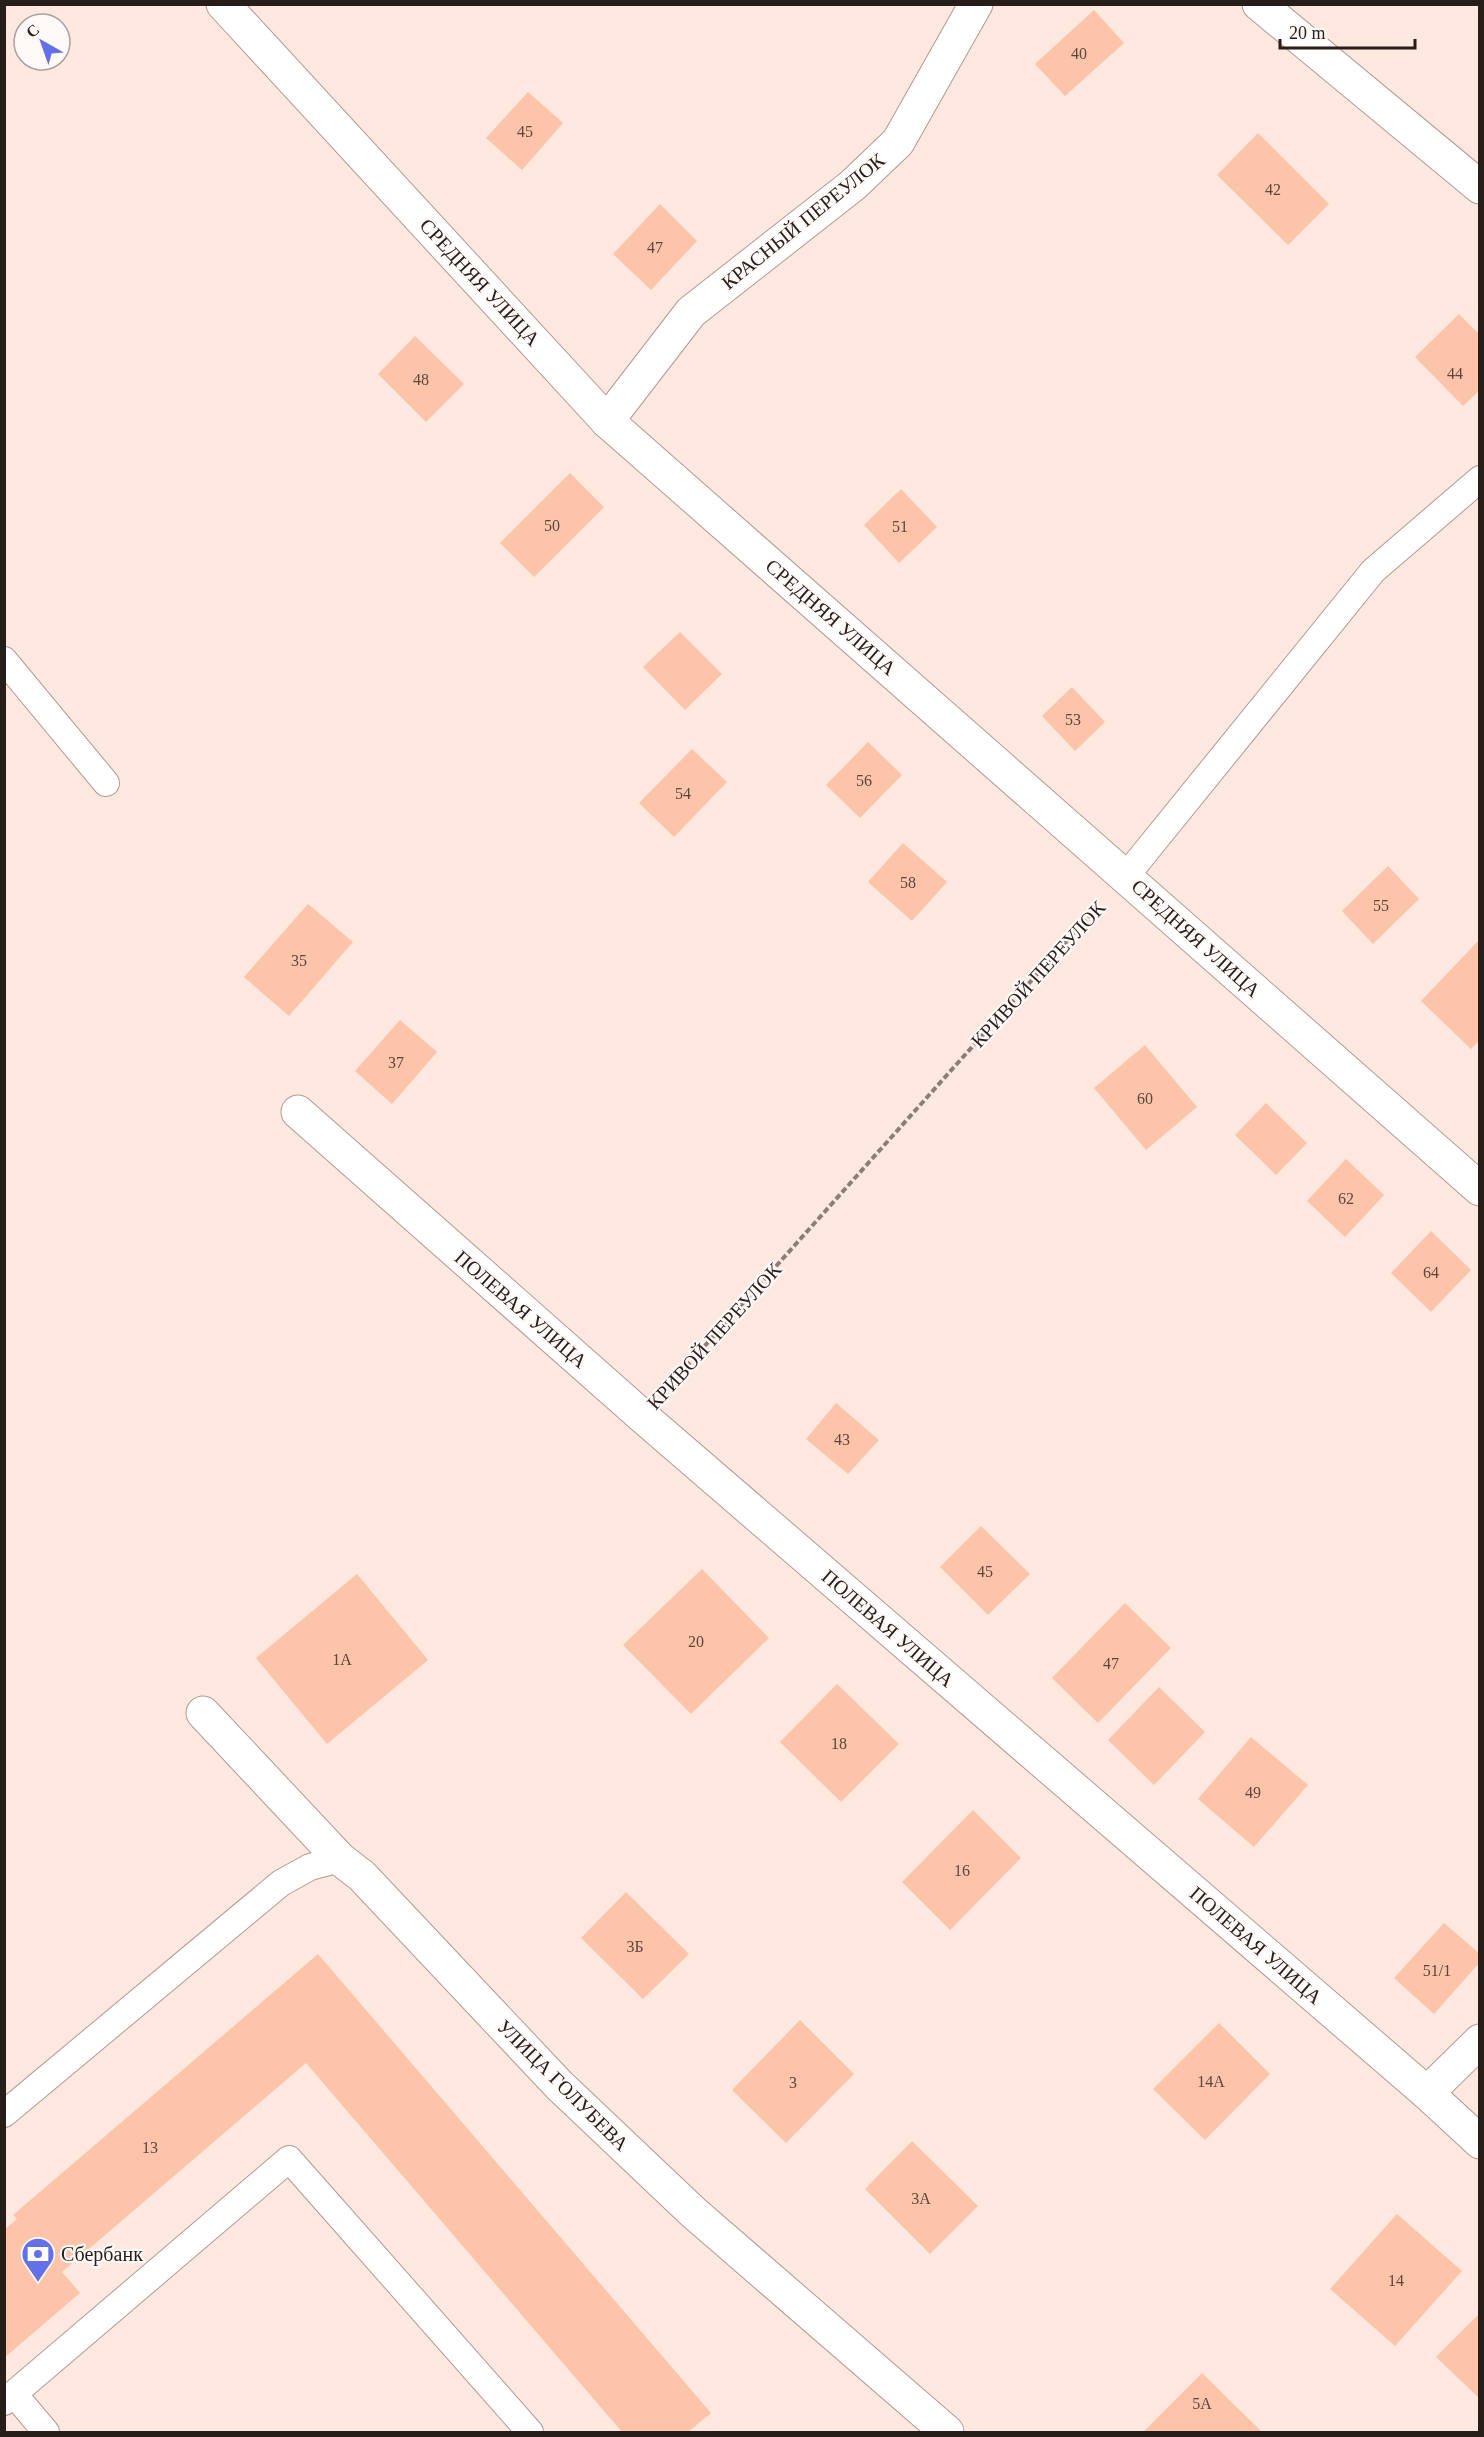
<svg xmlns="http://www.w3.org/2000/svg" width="1484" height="2437" viewBox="0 0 1484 2437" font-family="'Times New Roman',serif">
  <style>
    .building { fill: #fdc4aa }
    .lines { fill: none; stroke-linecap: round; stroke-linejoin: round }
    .service-casing { stroke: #b29a8e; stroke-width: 28 }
    .minor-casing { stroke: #b29a8e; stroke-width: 35 }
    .path { stroke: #8c7d76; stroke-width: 4; stroke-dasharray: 6 3; stroke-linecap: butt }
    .service { stroke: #fff; stroke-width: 26 }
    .minor { stroke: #fff; stroke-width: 33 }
    .labels { text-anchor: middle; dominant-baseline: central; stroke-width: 4.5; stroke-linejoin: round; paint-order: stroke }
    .number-label { font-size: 16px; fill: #5c473d }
    .street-label { font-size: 20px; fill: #271d19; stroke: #fff9f7 }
    .poi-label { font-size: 20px; fill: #271d19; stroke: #fff9f7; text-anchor: start }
  </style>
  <rect width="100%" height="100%" fill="#fee8df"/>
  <g class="building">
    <path d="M1094 10 1124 43 1065 96 1035 64Z"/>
    <path d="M528 92 563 123 522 170 486 138Z"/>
    <path d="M1258 133 1329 204 1288 245 1217 175Z"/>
    <path d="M660 204 697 241 651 290 613 254Z"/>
    <path d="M1459 314 1480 335V390L1463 406 1415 357Z"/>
    <path d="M415 336 464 384 426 422 378 374Z"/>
    <path d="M570 473 604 507 534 577 500 543Z"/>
    <path d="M901 489 937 527 899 563 864 525Z"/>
    <path d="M680 632 722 674 685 710 643 667Z"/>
    <path d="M1072 687 1105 722 1075 751 1042 716Z"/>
    <path d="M868 742 902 775 860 818 826 785Z"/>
    <path d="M692 749 727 782 674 837 639 803Z"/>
    <path d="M903 843 947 882 912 921 868 882Z"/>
    <path d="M1388 866 1419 899 1373 944 1342 911Z"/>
    <path d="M308 904 353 942 289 1016 244 977Z"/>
    <path d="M1480 939V1040L1471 1049 1421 1001Z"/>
    <path d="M400 1020 437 1052 392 1104 355 1071Z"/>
    <path d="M1145 1045 1197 1107 1146 1150 1094 1088Z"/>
    <path d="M1266 1103 1307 1143 1276 1175 1235 1135Z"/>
    <path d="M1346 1159 1384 1195 1345 1237 1307 1201Z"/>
    <path d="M1431 1231 1471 1270 1431 1312 1391 1273Z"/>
    <path d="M836 1403 879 1440 848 1474 806 1439Z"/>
    <path d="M981 1526 1030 1574 988 1615 940 1567Z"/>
    <path d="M702 1569 769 1638 691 1714 623 1645Z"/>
    <path d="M357 1574 428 1660 327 1744 256 1658Z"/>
    <path d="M1125 1603 1171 1648 1098 1723 1052 1678Z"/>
    <path d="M837 1684 899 1744 841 1802 780 1742Z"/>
    <path d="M1159 1687 1205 1732 1154 1785 1108 1740Z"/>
    <path d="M1251 1737 1308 1785 1254 1847 1198 1799Z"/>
    <path d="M973 1810 1021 1858 950 1930 902 1882Z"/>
    <path d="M626 1892 689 1954 643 1999 581 1938Z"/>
    <path d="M1444 1923 1480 1954V1962L1434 2014 1394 1978Z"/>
    <path d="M318 1954 711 2413 688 2432H622L306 2063 62 2272 80 2293 4 2358V2230L17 2219 13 2215Z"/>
    <path d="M800 2020 854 2074 786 2143 732 2090Z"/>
    <path d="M1219 2023 1270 2074 1205 2140 1153 2089Z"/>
    <path d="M912 2141 978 2206 930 2254 865 2189Z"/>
    <path d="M1397 2214 1462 2271 1395 2346 1330 2289Z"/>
    <path d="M1480 2313V2399L1436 2357Z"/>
    <path d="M1202 2373 1262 2432H1143Z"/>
  </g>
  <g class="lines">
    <g class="service-casing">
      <g id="service">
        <path d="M4 660 106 783"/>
        <path d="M1126 876 1373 571 1480 479"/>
        <path d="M4 2114 281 1883 310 1867 340 1859"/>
        <path d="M14 2394 46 2432"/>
        <path d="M4 2402 289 2159 530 2432"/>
      </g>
    </g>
    <g class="minor-casing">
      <g id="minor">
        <path d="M223 4 607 421 1480 1189"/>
        <path d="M1259 4 1480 187"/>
        <path d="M607 421 691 312 853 185 898 142 976 4"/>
        <path d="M298 1112 642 1416 1427 2093 1480 2142"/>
        <path d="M203 1713 340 1859 362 1876 559 2085 693 2212 947 2432"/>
        <path d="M1427 2093 1480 2041"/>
      </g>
    </g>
    <path class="path" d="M668 1387 1099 905"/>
    <use href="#service" class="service"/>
    <use href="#minor" class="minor"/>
  </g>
  <defs>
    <g id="bank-pin" transform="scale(1.725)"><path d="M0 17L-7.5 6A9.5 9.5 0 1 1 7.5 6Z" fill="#6370e8" stroke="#fff9f7"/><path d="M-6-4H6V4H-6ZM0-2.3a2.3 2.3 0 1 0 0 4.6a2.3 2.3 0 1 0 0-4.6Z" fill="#fff"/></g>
  </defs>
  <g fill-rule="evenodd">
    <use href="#bank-pin" x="38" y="2254"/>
  </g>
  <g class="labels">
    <g class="number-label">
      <text x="1079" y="53">40</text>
      <text x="525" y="131">45</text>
      <text x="1273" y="189">42</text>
      <text x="655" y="247">47</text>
      <text x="1455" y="373">44</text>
      <text x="421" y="379">48</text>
      <text x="552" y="525">50</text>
      <text x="900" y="526">51</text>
      <text x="1073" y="719">53</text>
      <text x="864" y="780">56</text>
      <text x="683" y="793">54</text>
      <text x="908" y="882">58</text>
      <text x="1381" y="905">55</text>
      <text x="299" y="960">35</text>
      <text x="396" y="1062">37</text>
      <text x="1145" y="1098">60</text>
      <text x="1346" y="1198">62</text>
      <text x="1431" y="1272">64</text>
      <text x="842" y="1439">43</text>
      <text x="985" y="1571">45</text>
      <text x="696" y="1641">20</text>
      <text x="342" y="1659">1А</text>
      <text x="1111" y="1663">47</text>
      <text x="839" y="1743">18</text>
      <text x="1253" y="1792">49</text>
      <text x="962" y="1870">16</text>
      <text x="635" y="1946">3Б</text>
      <text x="1437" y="1970">51/1</text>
      <text x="1211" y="2081">14А</text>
      <text x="793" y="2082">3</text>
      <text x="150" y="2147">13</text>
      <text x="921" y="2198">3А</text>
      <text x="1396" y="2280">14</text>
      <text x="1202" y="2403">5А</text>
    </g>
    <g class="street-label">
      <text transform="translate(803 221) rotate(-39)">КРАСНЫЙ ПЕРЕУЛОК</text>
      <text transform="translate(480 282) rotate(47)">СРЕДНЯЯ УЛИЦА</text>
      <text transform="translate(831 617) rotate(41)">СРЕДНЯЯ УЛИЦА</text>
      <text transform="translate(1196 938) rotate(42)">СРЕДНЯЯ УЛИЦА</text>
      <text transform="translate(1038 974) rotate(-48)">КРИВОЙ ПЕРЕУЛОК</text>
      <text transform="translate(521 1309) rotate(41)">ПОЛЕВАЯ УЛИЦА</text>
      <text transform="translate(714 1336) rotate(-48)">КРИВОЙ ПЕРЕУЛОК</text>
      <text transform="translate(888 1628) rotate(41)">ПОЛЕВАЯ УЛИЦА</text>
      <text transform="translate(1256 1945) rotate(41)">ПОЛЕВАЯ УЛИЦА</text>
      <text transform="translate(563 2085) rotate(45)">УЛИЦА ГОЛУБЕВА</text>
    </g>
    <g class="poi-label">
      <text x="61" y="2254">Сбербанк</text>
    </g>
  </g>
  <rect width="1484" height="2437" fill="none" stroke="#271d19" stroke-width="12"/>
  <g transform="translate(42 42) rotate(320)"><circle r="28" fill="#fff9f7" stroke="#a9a19e" stroke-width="1.5"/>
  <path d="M0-4.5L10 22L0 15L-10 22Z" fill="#6370e8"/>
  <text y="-9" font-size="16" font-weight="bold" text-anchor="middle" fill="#271d19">С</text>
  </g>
  <path d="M1280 39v9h135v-9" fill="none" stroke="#271d19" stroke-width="3"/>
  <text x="1289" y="39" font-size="18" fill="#271d19" stroke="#fff9f7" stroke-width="4.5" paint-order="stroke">20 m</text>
</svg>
